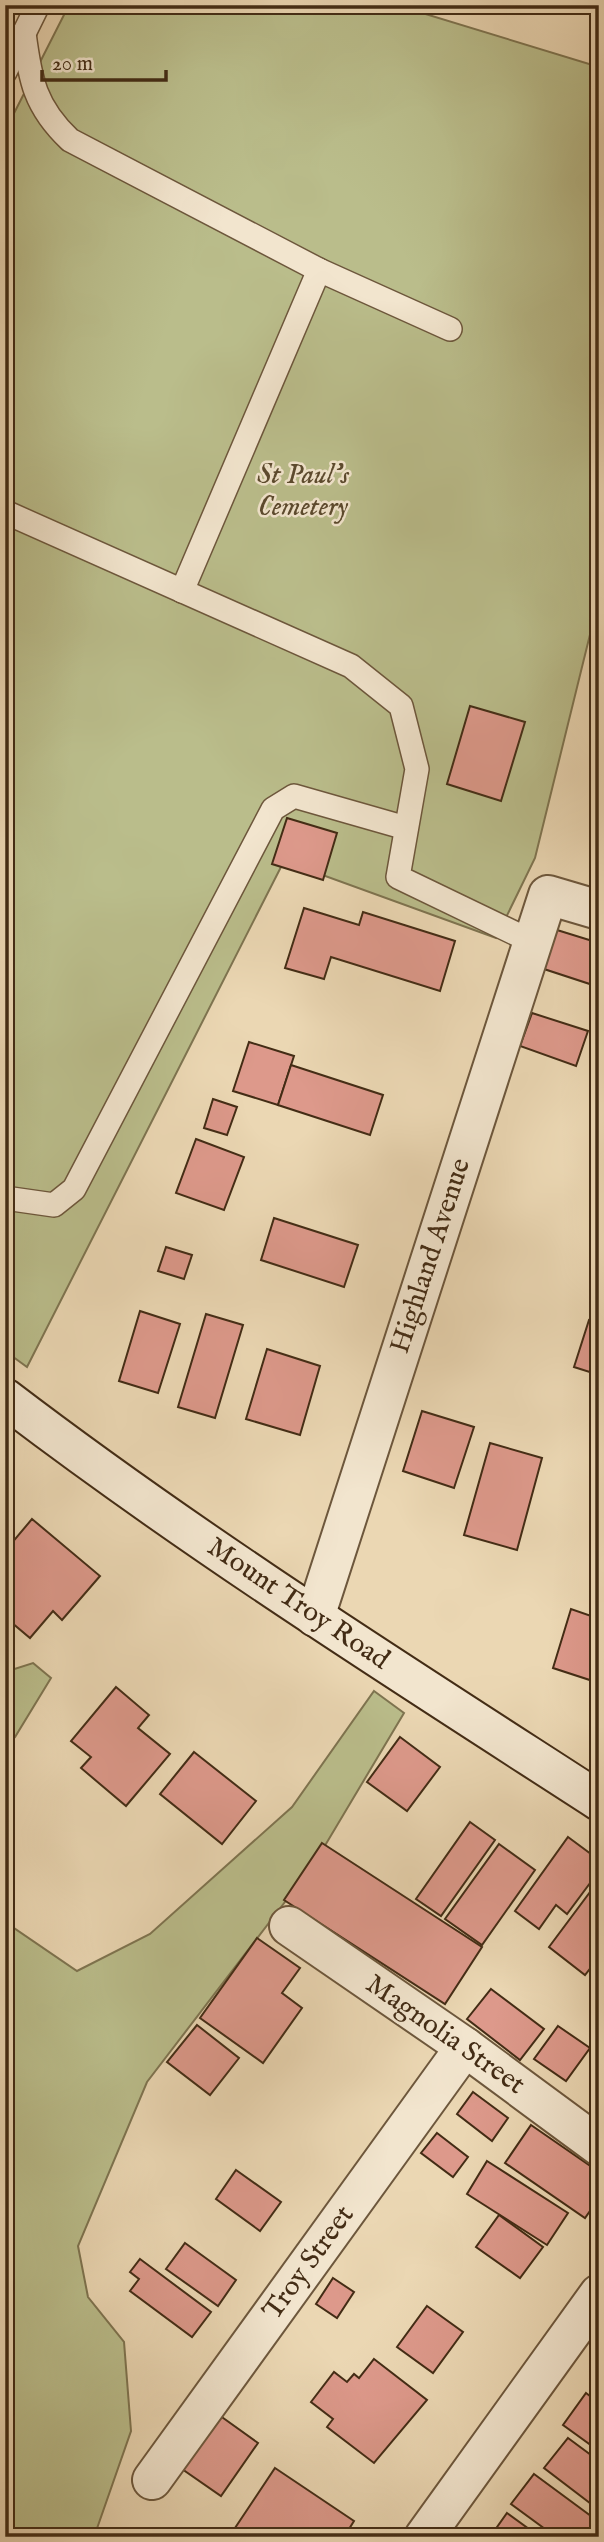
<svg xmlns="http://www.w3.org/2000/svg" width="604" height="2542" viewBox="0 0 604 2542" font-family="'IM FELL English',serif">
  <style>
    .green { fill: #babd8b; stroke: #7e7450; stroke-width: 2 }
    .building { fill: #dd998b; stroke: #432c15; stroke-width: 2 }
    .lines { fill: none; stroke-linecap: round; stroke-linejoin: round }
    .lane-casing { stroke: #6d573c; stroke-width: 26 }
    .street-casing { stroke: #6d573c; stroke-width: 42 }
    .secondary-casing { stroke: #432c15; stroke-width: 42 }
    .lane { stroke: #f2e5ce; stroke-width: 23 }
    .street { stroke: #f2e5ce; stroke-width: 38 }
    .secondary { stroke: #f2e5ce; stroke-width: 38 }
    .labels { text-anchor: middle; dominant-baseline: central; stroke-width: 5; stroke-linejoin: round; paint-order: stroke }
    .park-label { font-size: 28px; font-style: italic; fill: #5b492d; stroke: #f2e5ce }
    .street-label { font-size: 28px; fill: #432c15; stroke: #f2e5ce }
  </style>
  <rect width="100%" height="100%" fill="#ebd7b3"/>
  <filter id="stains"><feTurbulence type="fractalNoise" baseFrequency=".00286" numOctaves="4"/><feColorMatrix values="0 0 0 0 .2 0 0 0 0 .09 0 0 0 0 .02 0 0 0 .5 -.17"/></filter>
  <radialGradient id="worn" r=".72"><stop offset=".6" stop-color="#630" stop-opacity="0"/><stop offset="1" stop-color="#630" stop-opacity=".3"/></radialGradient>
  <g class="green">
    <path d="M69 5H396L599 67V598L535 858 496 938 284 861 27 1367 5 1351V131Z"/>
    <path d="M33 1663 51 1678 15 1737 5 1746V1672Z"/>
    <path d="M374 1691 404 1713 314 1864 147 2082 78 2246 88 2297 124 2342 131 2431 94 2537H5V2178L12 2153 5 2137V1922L77 1971 150 1934 292 1807Z"/>
  </g>
  <g class="building">
    <path d="M470 706 525 722 501 801 447 784Z"/>
    <path d="M287 818 337 833 323 880 272 864Z"/>
    <path d="M304 908 359 925 363 912 455 941 440 991 331 957 324 979 285 968Z"/>
    <path d="M557 930 599 943V987L544 969Z"/>
    <path d="M532 1013 588 1031 576 1066 520 1046Z"/>
    <path d="M249 1042 294 1056 278 1105 233 1091Z"/>
    <path d="M291 1065 383 1095 370 1135 278 1105Z"/>
    <path d="M213 1099 237 1107 227 1135 204 1128Z"/>
    <path d="M196 1139 244 1157 224 1210 176 1193Z"/>
    <path d="M274 1218 358 1245 344 1287 261 1260Z"/>
    <path d="M166 1247 192 1255 184 1279 158 1271Z"/>
    <path d="M140 1311 180 1324 158 1393 119 1381Z"/>
    <path d="M206 1314 243 1325 215 1418 178 1407Z"/>
    <path d="M589 1320 599 1323V1375L574 1367Z"/>
    <path d="M267 1349 320 1366 300 1435 246 1419Z"/>
    <path d="M422 1411 474 1427 454 1488 403 1471Z"/>
    <path d="M490 1443 542 1458 517 1550 464 1535Z"/>
    <path d="M32 1519 100 1576 62 1620 53 1611 30 1638 5 1617V1551Z"/>
    <path d="M595 1602 599 1603V1683L553 1668 571 1609 591 1616Z"/>
    <path d="M116 1687 149 1715 138 1728 170 1754 126 1806 81 1768 91 1757 71 1741Z"/>
    <path d="M400 1737 440 1767 407 1811 367 1782Z"/>
    <path d="M194 1752 256 1801 222 1844 160 1794Z"/>
    <path d="M470 1822 495 1840 441 1916 416 1899Z"/>
    <path d="M568 1837 599 1860V1871L567 1914 556 1905 539 1929 515 1911Z"/>
    <path d="M322 1843 482 1947 445 2004 284 1900Z"/>
    <path d="M499 1844 535 1870 482 1945 445 1919Z"/>
    <path d="M599 1880V1957L585 1975 549 1947Z"/>
    <path d="M257 1938 300 1968 282 1993 302 2008 263 2063 200 2018Z"/>
    <path d="M491 1989 544 2029 520 2060 467 2019Z"/>
    <path d="M197 2025 239 2058 210 2095 167 2062Z"/>
    <path d="M558 2026 590 2048 566 2081 534 2059Z"/>
    <path d="M473 2092 508 2118 492 2141 457 2114Z"/>
    <path d="M531 2125 599 2172V2198L585 2218 505 2163Z"/>
    <path d="M437 2133 468 2157 453 2177 421 2153Z"/>
    <path d="M487 2161 568 2213 547 2245 467 2194Z"/>
    <path d="M236 2170 281 2202 260 2231 216 2199Z"/>
    <path d="M499 2215 543 2247 520 2278 476 2247Z"/>
    <path d="M185 2243 236 2280 218 2306 166 2269Z"/>
    <path d="M140 2259 211 2312 192 2337 130 2291 139 2279 130 2272Z"/>
    <path d="M333 2278 354 2292 337 2318 316 2304Z"/>
    <path d="M427 2306 463 2332 433 2373 397 2347Z"/>
    <path d="M374 2359 427 2400 374 2463 327 2427 333 2419 311 2402 334 2372 347 2382 354 2374 359 2378Z"/>
    <path d="M586 2393 599 2403V2451L563 2425Z"/>
    <path d="M219 2415 258 2443 221 2496 182 2469Z"/>
    <path d="M568 2438 599 2461V2510L544 2468Z"/>
    <path d="M275 2468 354 2521 344 2537H242L233 2531Z"/>
    <path d="M534 2474 599 2522V2537H556L511 2504Z"/>
    <path d="M507 2513 540 2537H490Z"/>
  </g>
  <g class="lines">
    <g class="lane-casing">
      <g id="lane">
        <path d="M24 33C30 80 35 107 70 140L319 270 450 329"/>
        <path d="M5 72 38 5"/>
        <path d="M5 512 351 666 401 706 417 769 398 877 533 942"/>
        <path d="M182 591 319 270"/>
        <path d="M5 1198 54 1205 74 1189 273 809 294 796 406 828"/>
      </g>
    </g>
    <g class="street-casing">
      <g id="street">
        <path d="M315 1617 548 895 599 910"/>
        <path d="M289 1926 465 2047 599 2146"/>
        <path d="M152 2480 465 2047"/>
        <path d="M424 2537 599 2294"/>
      </g>
    </g>
    <g class="secondary-casing">
      <path id="secondary" d="M5 1398C195 1543 398 1671 599 1801"/>
    </g>
    <use href="#lane" class="lane"/>
    <use href="#street" class="street"/>
    <use href="#secondary" class="secondary"/>
  </g>
  <g class="labels">
    <g class="park-label">
      <text x="303" y="475">St Paul's<tspan x="303" dy="32">Cemetery</tspan></text>
    </g>
    <g class="street-label">
      <text transform="translate(431 1256) rotate(-72)">Highland Avenue</text>
      <text transform="translate(298 1604) rotate(34)">Mount Troy Road</text>
      <text transform="translate(445 2035) rotate(35)">Magnolia Street</text>
      <text transform="translate(309 2263) rotate(-54)">Troy Street</text>
    </g>
  </g>
  <rect width="604" height="2542" fill="none" stroke="#ebd7b3" stroke-width="28"/>
  <rect x="7" y="7" width="590" height="2528" fill="none" stroke="#432c15" stroke-width="3.5"/>
  <rect x="14" y="14" width="576" height="2514" fill="none" stroke="#432c15" stroke-width="2"/>
  <path d="M42 70v10h124v-10" fill="none" stroke="#432c15" stroke-width="3.5"/>
  <text x="52" y="70" font-size="21" fill="#432c15" stroke="#f2e5ce" stroke-width="5" paint-order="stroke">20 m</text>
  <rect width="100%" height="100%" filter="url(#stains)"/>
  <rect width="100%" height="100%" fill="url(#worn)"/>
</svg>
